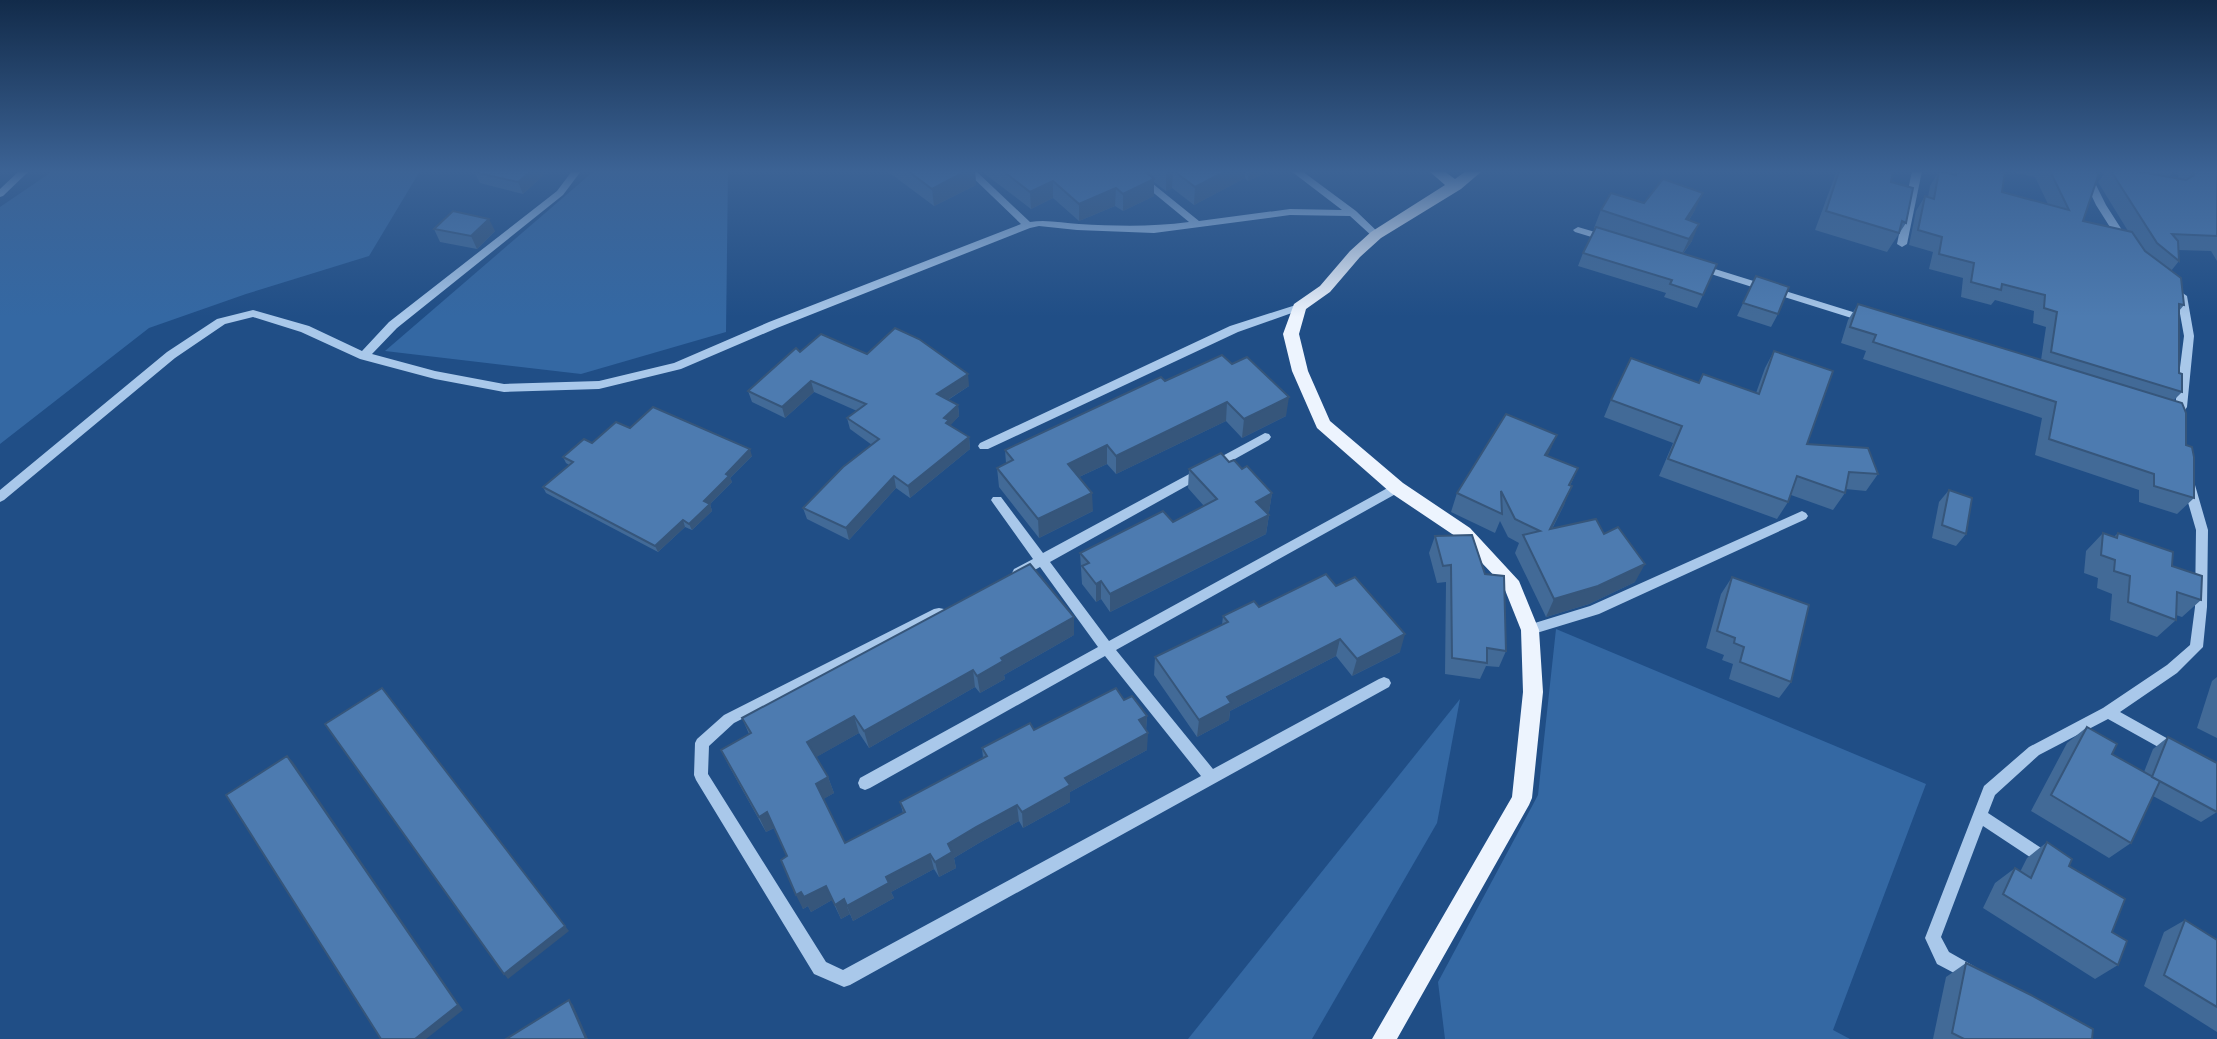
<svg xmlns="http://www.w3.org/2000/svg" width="2217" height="1039" viewBox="0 0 2217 1039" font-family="'DM Sans',sans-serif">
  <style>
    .green { fill: #3468a3 }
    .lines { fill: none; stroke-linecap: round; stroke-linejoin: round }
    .minor { fill: #a9c8ea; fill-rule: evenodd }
    .major { fill: #edf4fe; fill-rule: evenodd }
    .wall { fill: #426a97 }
    .shaded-wall { fill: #36567b }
    .building { fill: #4d7bb0; stroke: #36567b; stroke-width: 2 }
  </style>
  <rect width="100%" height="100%" fill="#204e86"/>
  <g class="green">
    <path d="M53 171H420L369 256 246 294 149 328 0 444V207Z"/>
    <path d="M594 171H728L726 332 581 374 385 351Z"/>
    <path d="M1556 629 1926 784 1833 1030 1850 1039H1445L1438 982 1538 795Z"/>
    <path d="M1460 699 1437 823 1312 1039H1188Z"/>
  </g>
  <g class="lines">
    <g class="minor">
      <path d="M19 171H29L3 196 0 197V189Z"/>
      <path d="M572 171H581L563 195 397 328 372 354 435 371 504 384 599 381 674 363 769 322 1021 224 966 171H976L1030 222C1046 219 1063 223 1079 224 1116 226 1152 227 1189 222L1127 171H1137L1199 221 1290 209 1342 210 1291 171H1302L1356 211 1381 235 1379 237H1373L1350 216 1290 215 1154 233 1077 230 1039 226 1030 228 777 328 681 369 599 389 504 392 435 379 360 359 301 332 253 317 225 324 175 358 4 500 0 502V490L167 352 217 319 253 310 309 326 362 351 389 322 557 191Z"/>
      <path d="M1912 171H1922L1907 244 1902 247 1897 244Z"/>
      <path d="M2080 171H2089L2106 205 2129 241 2128 243H2120L2096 205Z"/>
      <path d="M1578 227 1612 237 1613 239 1608 242 1575 232 1573 230Z"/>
      <path d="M1699 264 1869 317 1870 319 1865 323 1861 321 1695 269V265Z"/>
      <path d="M2174 287 2187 296 2194 336 2187 407 2180 418 2176 419 2170 415 2175 407 2184 336 2177 297 2169 290Z"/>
      <path d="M1299 304 1303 305 1304 307 1303 309 1238 332 988 449H980L978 446 980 443 1230 326Z"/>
      <path d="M1265 433 1269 434 1271 437 1269 440 1050 562 1109 641 1393 485H1401L1403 488 1401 491 1116 650 1213 769 1379 679 1384 677 1389 679 1391 683 1389 687 850 985 844 987 814 974 696 780 694 775 695 743 697 739 724 715 934 609 939 608 944 609 946 613 944 617 734 723 709 746 708 774 826 962 843 970 1201 776 1105 656 870 788 865 790 860 788 858 783 860 778 1098 647 1040 567 1022 577H1014L1012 573 1014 569 1033 559 993 503 991 500 993 497H1001L1043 553Z"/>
      <path d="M2189 481 2195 485 2208 530 2207 607 2203 647 2177 673 2120 712 2179 745 2181 749 2179 753 2174 755 2169 753 2108 719 2039 755 1995 795 1988 813 2052 855 2055 860 2052 865 2047 867 2042 865 1983 826 1941 937 1949 952 1979 969 1981 975 1979 981 1973 983 1937 964 1925 938 1984 786 2029 747 2103 708 2167 665 2190 645 2195 607 2196 530 2183 485Z"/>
      <path d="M1802 511 1806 513 1808 516 1806 519 1599 614 1530 635 1525 634 1523 630 1525 626 1590 606Z"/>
    </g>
    <path class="major" d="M1429 171H1444L1455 179 1466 171H1482L1461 189 1381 238 1360 257 1330 292 1306 309 1299 334 1308 371 1330 421 1403 483 1470 528 1519 581 1539 630 1543 692 1532 798 1529 805 1397 1039H1372L1512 797 1523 692 1521 630 1503 585 1458 538 1391 493 1317 428 1292 371 1283 334 1294 304 1320 286 1350 251 1371 232 1445 185Z"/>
  </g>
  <g class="wall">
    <path d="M887 171H975L976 185 934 206Z"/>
    <path d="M981 171H1269L1248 181 1245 178 1194 205 1172 188 1166 191 1154 182V196L1123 211 1115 206 1079 221 1053 198 1031 209Z"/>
    <path d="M1831 171H1893L1891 182 1906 223 1887 252 1815 230 1836 173Z"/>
    <path d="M1939 171 1945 173V171H2005L2002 192 2048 204 2035 177 2007 171H2096L2083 221 2128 231 2098 182 2105 173 2096 171H2173L2169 177 2179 178 2176 171H2217V261L2211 251 2178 250 2179 261 2171 271 2184 305 2179 311V373L2182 392 2173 401 2186 445 2194 498 2177 514 2139 502V490L2035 455 2042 418 1863 359 1866 351 1841 343 1848 320 1858 304 2041 360 2046 327 2033 323 2034 311 1995 300 1991 305 1961 297 1963 278 1929 269 1933 252 1909 245 1916 211 1925 196 1928 197 1930 186Z"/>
    <path d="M474 172 546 173 523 194 480 183Z"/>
    <path d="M1644 203 1695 210 1689 220 1692 241 1683 254 1717 264 1697 308 1664 297 1666 293 1578 266 1583 253 1595 228H1594L1601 210Z"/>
    <path d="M434 229 495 231 477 249 440 242Z"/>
    <path d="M1756 276 1778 314 1771 327 1737 316Z"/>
    <path d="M1774 351 1807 444 1878 474 1866 491 1845 489V493L1833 510 1791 495 1788 502 1777 519 1659 476 1673 443 1604 417 1611 400 1699 382 1703 374 1756 393 1765 368Z"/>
    <path d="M800 352 867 354 969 386 948 400 958 405 959 416 950 425 969 437 970 449 910 498 896 488 849 540 807 519 803 508 872 445 850 429 847 418 857 411 814 392 785 418 752 402 748 391Z"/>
    <path d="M1165 381 1286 416 1242 438 1226 421 1116 474 1107 464 1079 477 1093 511 1039 538 999 487 997 468 1006 463 1005 450Z"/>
    <path d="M630 428 752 456 730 478 732 482 710 504 712 511 692 530 685 527 658 552 546 493 543 487 569 465 566 463 563 457 592 443Z"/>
    <path d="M1548 456 1578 468 1570 486 1564 505 1552 529 1604 534 1635 582 1589 604 1546 617 1515 553 1519 543 1508 537 1500 521 1495 533 1451 512 1457 493Z"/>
    <path d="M1229 462 1242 469 1272 493 1269 512 1267 513 1269 515 1266 534 1110 612 1101 599 1096 602 1082 584 1080 553 1173 522 1204 506 1188 488 1189 469Z"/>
    <path d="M1949 490 1966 534 1956 546 1932 538 1939 502Z"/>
    <path d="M2103 533 2114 537 2118 533 2172 566 2201 600 2182 617 2176 615V620L2157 637 2110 620 2112 594 2097 588 2098 578 2084 573 2086 551Z"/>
    <path d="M1435 536 1506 651 1499 667 1486 666 1480 679 1445 674 1446 582 1437 583 1429 553Z"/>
    <path d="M1732 577 1791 682 1779 698 1729 679 1733 664 1722 660 1724 655 1706 648 1721 594Z"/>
    <path d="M1336 586 1400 652 1352 676 1336 656 1230 711 1229 720 1197 737 1154 675 1155 657 1222 625 1223 616Z"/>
    <path d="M1074 635 1004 675 1005 679 980 693 975 687 869 748 859 733 816 757 828 777 834 793 823 799 845 843 903 813 900 802 983 758 982 748 1124 700 1147 716 1146 730 1147 750 1070 792V802L1023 828 1019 821 979 843 954 858 956 868 939 877 934 869 891 892 894 898 853 921 850 914 841 919 832 900 811 912 808 906 803 909 787 856 774 828 766 832 729 766 721 750 749 734 742 718Z"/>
    <path d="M2217 677V738L2197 728 2212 681Z"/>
    <path d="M2087 727 2112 754 2144 772 2153 749 2168 737 2217 812 2201 822 2153 796 2131 843 2109 858 2031 811 2067 743Z"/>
    <path d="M2047 842 2069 866 2112 932 2118 965 2095 979 1983 908 1995 883 2015 868 2020 872 2027 858Z"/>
    <path d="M2185 920 2217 940V1032L2144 986 2164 932Z"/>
    <path d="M1966 963 2092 1039H1933L1946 977Z"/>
  </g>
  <g class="shaded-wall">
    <path d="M531 171H545L546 173 523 194 518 182Z"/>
    <path d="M966 171H975L976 185 934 206 932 189Z"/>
    <path d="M1170 171H1173L1172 188 1166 191V173Z"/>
    <path d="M1226 171H1245V178L1194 205 1195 187Z"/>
    <path d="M1249 171H1269L1248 181Z"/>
    <path d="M1154 179V196L1123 211V194Z"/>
    <path d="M1053 181V198L1031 209 1030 192Z"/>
    <path d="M1116 188 1115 206 1079 221V204Z"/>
    <path d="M1703 193 1695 210 1679 236 1686 219Z"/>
    <path d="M489 219 495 231 477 249 471 236Z"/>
    <path d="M1699 224 1692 241 1681 256 1689 239Z"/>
    <path d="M968 374 969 386 938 406 937 394Z"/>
    <path d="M811 381 814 392 785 418 782 407Z"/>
    <path d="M1289 397 1286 416 1242 438 1244 419Z"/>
    <path d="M1227 402 1226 421 1116 474V456Z"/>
    <path d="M958 405 959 416 950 426V432L944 418Z"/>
    <path d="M1557 435 1549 453 1538 473 1545 455Z"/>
    <path d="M969 437 970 449 910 498 908 486Z"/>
    <path d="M1107 445V464L1068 482V464Z"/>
    <path d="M750 449 752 456 730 478 732 482 706 508 704 501 726 474Z"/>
    <path d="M894 476 896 488 849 540 846 528Z"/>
    <path d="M1572 486 1564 505 1542 547 1550 529Z"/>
    <path d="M1092 493 1093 511 1039 538 1038 519Z"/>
    <path d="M1272 493 1269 512 1253 520 1256 502Z"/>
    <path d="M710 504 712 511 692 530 689 524Z"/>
    <path d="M1269 515 1266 534 1110 612V594Z"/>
    <path d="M683 520 685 527 658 552 655 546Z"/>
    <path d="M1645 564 1635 582 1589 604 1546 617 1554 599Z"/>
    <path d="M1101 581V599L1096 602V584Z"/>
    <path d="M1074 617V635L1004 675 1005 679 980 693 977 676 1001 658Z"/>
    <path d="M1405 634 1400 652 1352 676 1357 659Z"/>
    <path d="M1340 639 1336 656 1230 711 1229 720 1197 737 1199 720 1227 697Z"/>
    <path d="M973 670 975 687 869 748 864 731Z"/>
    <path d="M382 688 569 931 508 979 504 974Z"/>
    <path d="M854 716 859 733 813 759 807 742Z"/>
    <path d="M1147 716 1146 733 1139 720Z"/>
    <path d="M1148 733 1147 750 1070 792V802L1023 828 1022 812 1065 778Z"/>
    <path d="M287 756 293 762 463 1010 426 1039H415Z"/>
    <path d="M828 777 834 793 822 800 816 784Z"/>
    <path d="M1017 805 1019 821 979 843 954 858 956 868 939 877 935 862 948 844 976 827Z"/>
    <path d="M767 812 774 828 766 832 759 817Z"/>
    <path d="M930 854 934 869 891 892 894 898 853 921 847 906 886 877Z"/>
    <path d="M826 886 832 900 811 912 808 906 803 909 796 895 801 892Z"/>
    <path d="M844 899 850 914 841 919 835 905Z"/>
    <path d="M569 1000 573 1005 588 1039H586Z"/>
  </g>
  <g class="building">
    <path d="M475 171H531L518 182 474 172Z"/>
    <path d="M908 171H966L932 189Z"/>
    <path d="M1003 171H1145L1154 179 1123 194 1116 188 1079 204 1053 181 1030 192Z"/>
    <path d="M1174 171H1226L1195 187Z"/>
    <path d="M1839 171H1893L1891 182 1913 188 1906 223 1902 221 1899 233 1826 211Z"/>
    <path d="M1939 171 1956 175V171H2005L2002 192 2069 210 2050 171H2096L2098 176 2083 221 2132 232 2145 251 2181 278 2184 305 2179 304V373L2182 374V392L2051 352 2057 312 2044 308 2045 295 2002 284 2001 290 1971 282 1974 263 1939 254 1942 237 1918 230 1925 196 1934 199Z"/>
    <path d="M2111 171H2135L2186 180 2194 175 2193 171H2217V236L2172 234 2178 241 2179 261 2157 243Z"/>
    <path d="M1663 179 1703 193 1686 219 1699 224 1689 239 1601 210 1611 193 1644 203Z"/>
    <path d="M453 211 489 219 471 236 434 229Z"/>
    <path d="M1596 227 1717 264 1703 295 1670 284 1672 280 1583 253Z"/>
    <path d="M1756 276 1789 287 1778 314 1743 303Z"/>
    <path d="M1858 304 2182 403 2186 413V445L2192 447 2194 457V498L2154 486V474L2049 439 2056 402 1873 342 1876 335 1850 327Z"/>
    <path d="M895 328 919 339 968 374 937 394 958 405 944 418 949 420 946 423 969 437 908 486 894 476 846 528 803 508 843 467 879 439 847 418 866 404 811 381 782 407 748 391 796 348 800 352 821 334 867 354Z"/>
    <path d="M1774 351 1833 371 1807 444 1868 448 1878 474 1849 472 1845 493 1797 476 1788 502 1668 459 1682 426 1611 400 1631 358 1699 383 1703 374 1759 394Z"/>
    <path d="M1222 355 1232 364 1247 357 1289 397 1244 419 1227 402 1116 456 1107 445 1068 464 1092 493 1038 519 997 468 1013 460 1005 450 1161 377 1165 381Z"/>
    <path d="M653 407 750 449 726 474 729 476 704 501 710 504 689 524 683 520 655 546 543 487 573 462 563 457 584 439 592 443 616 422 630 428Z"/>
    <path d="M1506 414 1557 435 1545 455 1578 468 1569 485 1572 486 1550 529 1596 519 1604 534 1618 527 1645 564 1598 586 1554 599 1523 535 1540 531 1515 519 1501 491 1502 514 1457 493Z"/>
    <path d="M1221 453 1229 462 1234 460 1242 469 1247 466 1272 493 1256 502 1269 515 1110 594 1101 581 1096 584 1082 566 1089 563 1080 553 1163 511 1173 522 1217 499 1189 469Z"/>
    <path d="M1949 490 1972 498 1966 534 1942 525Z"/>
    <path d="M2103 533 2117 538 2118 533 2173 552 2172 566 2202 576 2201 600 2177 592 2176 620 2128 602 2130 576 2114 571 2115 560 2101 555Z"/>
    <path d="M1472 535 1485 574 1504 576 1506 651 1487 648V663L1452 658 1451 565 1443 566 1435 536Z"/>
    <path d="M1030 564 1074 617 1001 658 1003 661 977 676 973 670 864 731 854 716 807 742 828 777 816 784 845 843 905 812 900 802 987 756 982 748 1030 723 1034 730 1116 688 1124 700 1132 696 1147 716 1139 720 1148 733 1065 778 1070 785 1022 812 1017 805 976 827 948 844 952 852 935 862 930 854 886 877 889 883 847 906 844 899 835 905 826 886 804 897 801 892 796 895 781 860 787 856 767 812 759 817 721 750 751 733 742 718Z"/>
    <path d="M1326 574 1336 586 1355 577 1405 634 1357 659 1340 639 1227 697 1231 703 1199 720 1155 657 1228 622 1223 616 1254 601 1259 607Z"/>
    <path d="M1732 577 1809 605 1791 682 1740 662 1744 647 1734 643 1735 638 1717 631Z"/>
    <path d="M382 688 565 926 504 974 325 724Z"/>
    <path d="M2087 727 2117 744 2112 754 2160 781 2131 843 2051 795Z"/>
    <path d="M2168 737 2217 763V812L2152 777Z"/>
    <path d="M287 756 458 1005 415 1039H381L226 795Z"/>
    <path d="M2047 842 2072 859 2069 866 2125 899 2112 932 2127 941 2118 965 2003 894 2015 868 2031 878Z"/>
    <path d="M2185 920 2217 940V1007L2164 975Z"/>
    <path d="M1966 963 2031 995 2093 1029 2092 1039H1964L1952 1033Z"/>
    <path d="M569 1000 586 1039H506Z"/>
  </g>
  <linearGradient id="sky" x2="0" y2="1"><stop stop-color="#122b4a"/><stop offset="0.54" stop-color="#3c6395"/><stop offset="1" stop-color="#3c6395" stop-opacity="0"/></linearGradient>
  <rect width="2217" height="317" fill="url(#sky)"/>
</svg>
